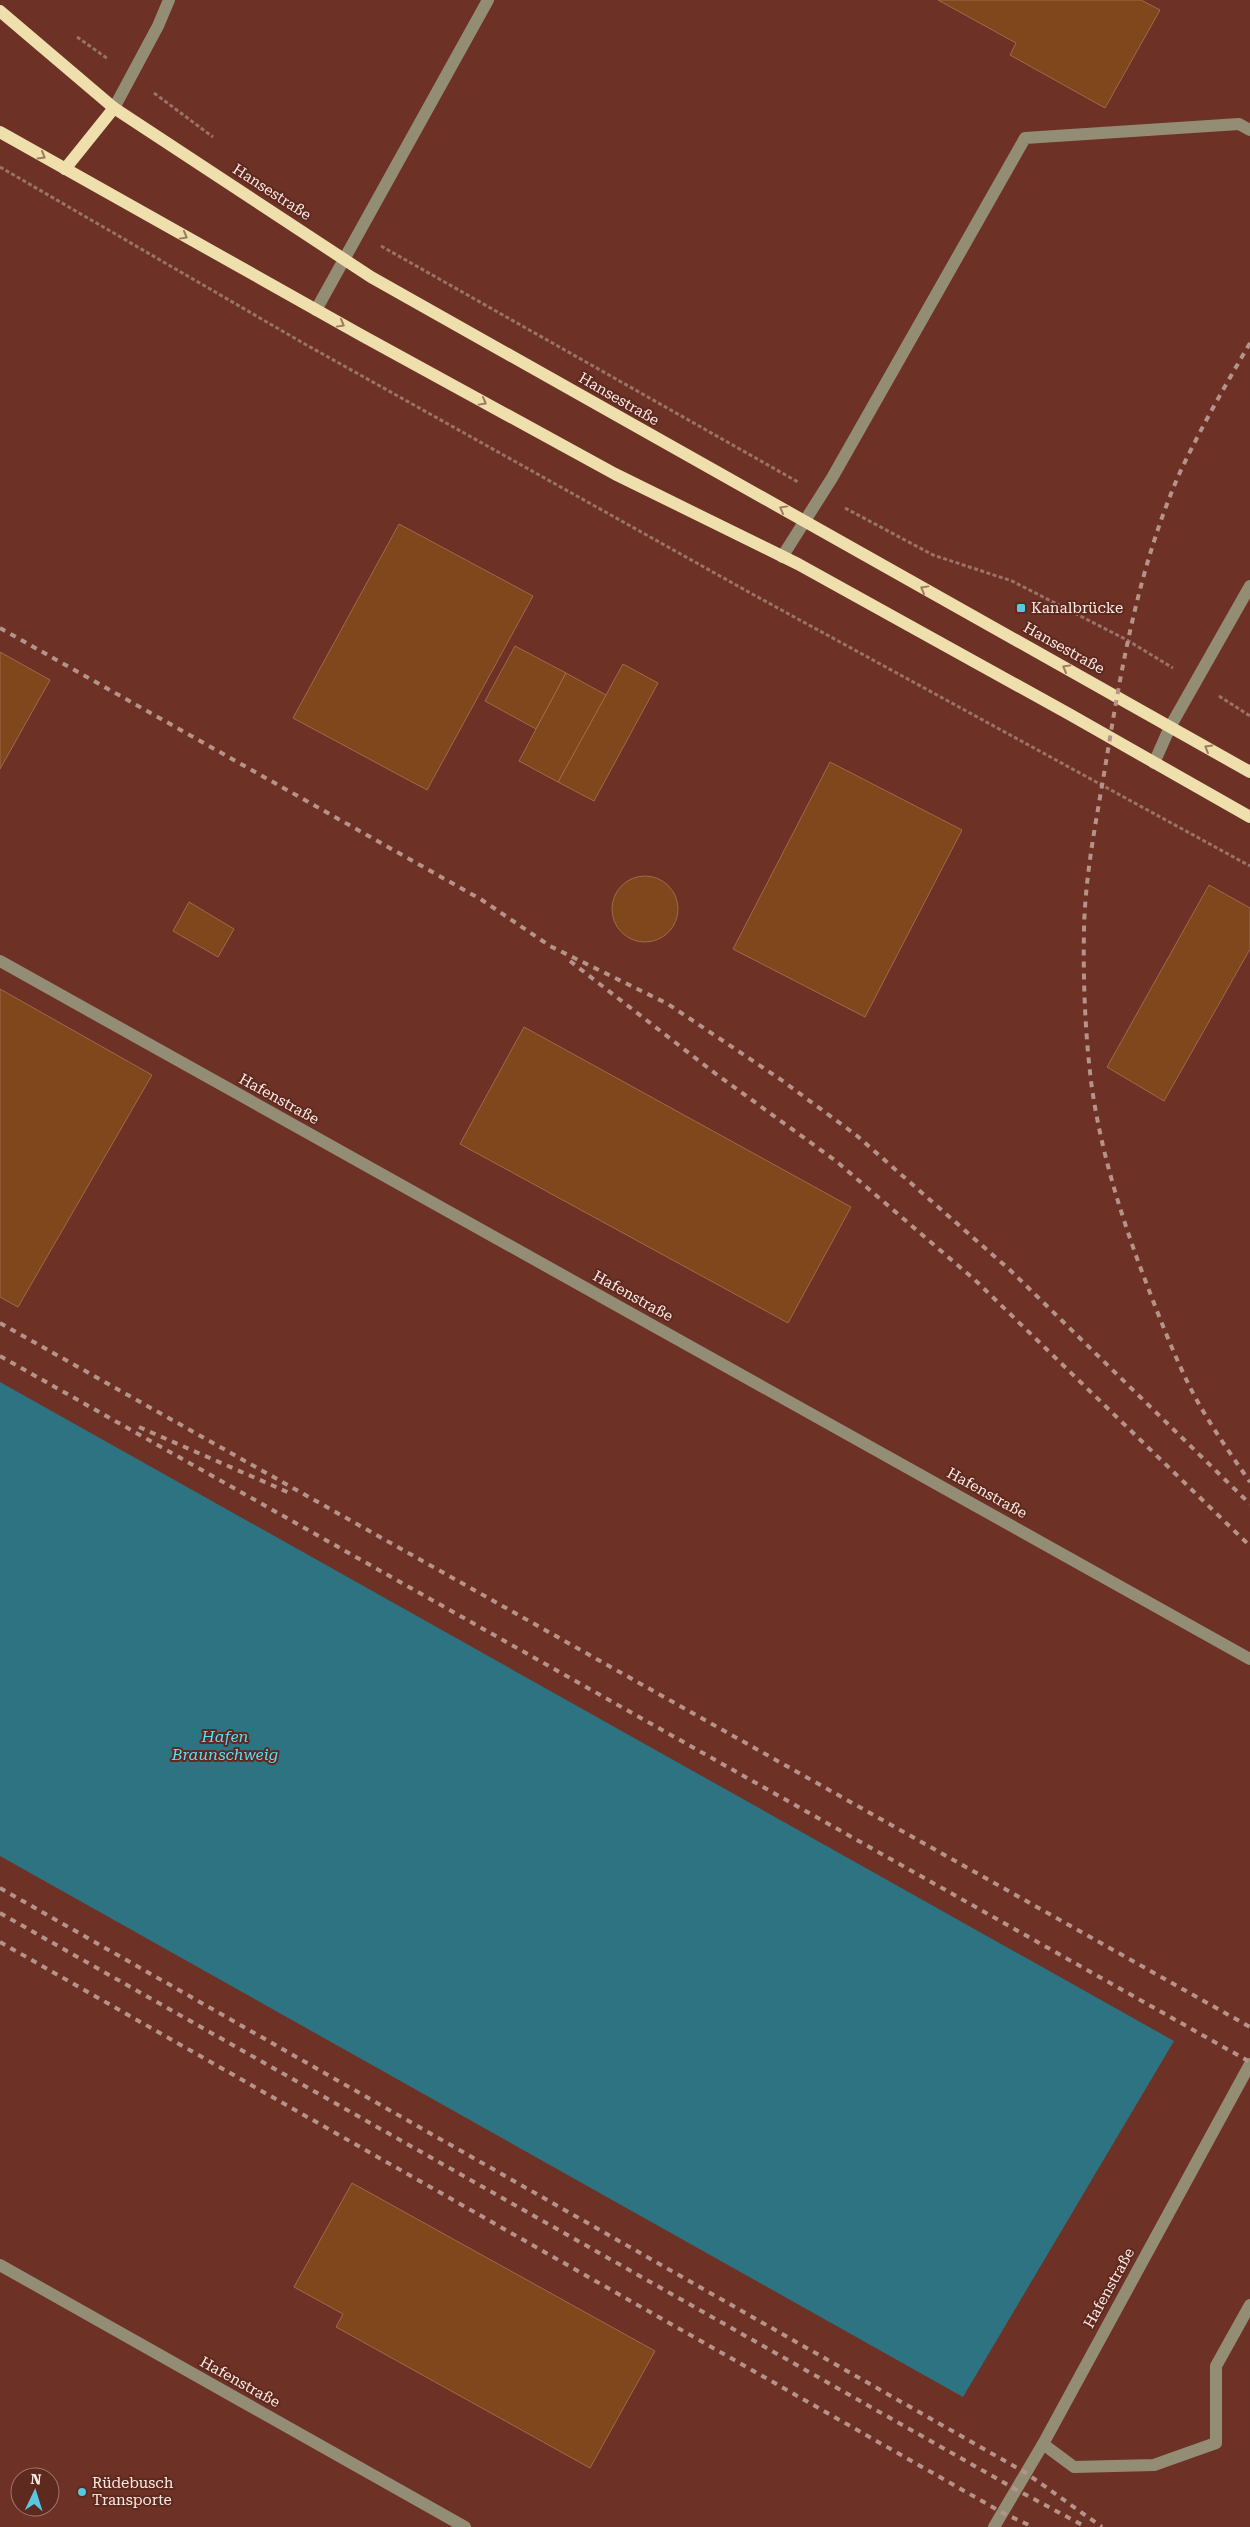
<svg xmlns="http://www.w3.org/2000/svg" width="1250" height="2527" viewBox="0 0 1250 2527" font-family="'Roboto Serif',serif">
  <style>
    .built { fill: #6d3225; fill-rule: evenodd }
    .water { fill: #2d7381 }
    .building { fill: #80461c; stroke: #9e6b4b }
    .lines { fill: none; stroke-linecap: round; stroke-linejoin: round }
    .path { stroke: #9a7269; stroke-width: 3; stroke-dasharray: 4 2.5; stroke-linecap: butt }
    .minor { stroke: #948d75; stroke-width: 12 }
    .major { stroke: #eedfac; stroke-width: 12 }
    .rail { stroke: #b5928a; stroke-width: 4; stroke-dasharray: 6 6; stroke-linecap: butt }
    .oneway { stroke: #9f7b5e }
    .poi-dot { fill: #56c9e1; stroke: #5e291e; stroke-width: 2 }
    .labels { text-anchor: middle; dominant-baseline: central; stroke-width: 4; stroke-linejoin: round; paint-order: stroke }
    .street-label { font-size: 15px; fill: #fde8e3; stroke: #5e291e }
    .poi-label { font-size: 15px; fill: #fde8e3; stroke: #5e291e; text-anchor: start }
    .water-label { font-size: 16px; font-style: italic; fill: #5adffa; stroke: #5e291e }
  </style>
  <rect width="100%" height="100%" fill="#5e291e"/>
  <path class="built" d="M0 0H1250V2527H0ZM20 2477H50V2507H20Z"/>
  <path class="water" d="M0 1382 1174 2041 963 2397 0 1856Z"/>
  <g class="building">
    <path d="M938 0H1141L1160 10 1105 108 1010 55 1016 43Z"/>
    <path d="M399 524 533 596 427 790 293 718Z"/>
    <path d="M515 646 566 673 536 729 485 701Z"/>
    <path d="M0 652 50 680 0 769Z"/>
    <path d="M623 664 658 683 594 801 558 782Z"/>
    <path d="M566 673 606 695 558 782 519 761Z"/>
    <path d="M830 762 962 830 865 1017 733 949Z"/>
    <circle cx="645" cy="909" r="33"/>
    <path d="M1209 885 1250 908V949L1164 1101 1107 1067Z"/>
    <path d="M189 902 234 929 218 957 173 931Z"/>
    <path d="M0 989 152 1075 18 1307 0 1297Z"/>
    <path d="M524 1027 851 1207 788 1323 460 1144Z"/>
    <path d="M352 2183 655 2351 590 2468 336 2327 343 2314 294 2287Z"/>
  </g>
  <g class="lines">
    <g class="path">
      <path d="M77 37 108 59"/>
      <path d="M154 93 213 137"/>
      <path d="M0 167 303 343 754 595 1250 866"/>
      <path d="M381 246 798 482"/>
      <path d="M845 508 933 555 1012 581 1127 640 1173 668"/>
      <path d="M1219 696 1250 716"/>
    </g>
    <g class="minor">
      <path d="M114 108 158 26 169 0"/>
      <path d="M316 310 488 0"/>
      <path d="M782 557 832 478 1025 138 1239 124 1250 130"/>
      <path d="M1154 763 1170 727 1250 586"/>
      <path d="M0 961 1250 1659"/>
      <path d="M0 2265 465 2527"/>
      <path d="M1043 2444 1074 2467 1154 2465 1216 2443V2366L1250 2305"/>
      <path d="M994 2527 1043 2444 1250 2064"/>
    </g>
    <g class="major">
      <path d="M0 11 114 108 371 277 1250 772"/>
      <path d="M0 132 361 335 615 474 798 564 1069 714 1250 817"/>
      <path d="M65 169 114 108"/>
    </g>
    <g class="rail">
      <path d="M1250 343C1226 384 1202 426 1181 470 1140 562 1122 663 1106 762 1097 817 1085 874 1084 930 1083 980 1085 1031 1091 1081 1099 1142 1117 1203 1138 1261 1153 1301 1168 1341 1186 1379 1203 1415 1227 1449 1250 1482"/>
      <path d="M0 628 482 900 550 946 668 1004 780 1079 856 1135 1010 1270 1250 1504"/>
      <path d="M570 961 716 1074 836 1161 975 1280 1250 1546"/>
      <path d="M0 1323 1250 2027"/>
      <path d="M0 1356 1250 2062"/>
      <path d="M139 1427 292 1494"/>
      <path d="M0 1888 1026 2473 1102 2527"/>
      <path d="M0 1913 1017 2490 1086 2527"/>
      <path d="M0 1942 1003 2513 1033 2527"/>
    </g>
  </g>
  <defs><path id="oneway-chevron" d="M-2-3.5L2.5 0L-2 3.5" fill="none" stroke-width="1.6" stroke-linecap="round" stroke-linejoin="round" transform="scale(1.25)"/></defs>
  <g class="oneway">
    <use href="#oneway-chevron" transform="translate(42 156) rotate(30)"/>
    <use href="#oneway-chevron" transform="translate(184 236) rotate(29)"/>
    <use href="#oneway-chevron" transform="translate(341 324) rotate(29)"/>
    <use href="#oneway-chevron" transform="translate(483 402) rotate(29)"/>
    <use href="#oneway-chevron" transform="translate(783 509) rotate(-151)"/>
    <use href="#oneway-chevron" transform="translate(924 589) rotate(-151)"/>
    <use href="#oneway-chevron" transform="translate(1066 668) rotate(-151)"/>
    <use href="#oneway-chevron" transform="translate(1208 748) rotate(-150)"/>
  </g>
  <g class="poi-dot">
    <rect x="1016" y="603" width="10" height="10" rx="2.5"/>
    <circle cx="82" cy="2492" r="5"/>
  </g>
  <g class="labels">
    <g class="street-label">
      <text transform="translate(272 192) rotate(33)">Hansestraße</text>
      <text transform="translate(619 399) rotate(30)">Hansestraße</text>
      <text transform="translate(1064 648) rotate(29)">Hansestraße</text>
      <text transform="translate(279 1099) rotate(29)">Hafenstraße</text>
      <text transform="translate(633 1296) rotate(29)">Hafenstraße</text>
      <text transform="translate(987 1493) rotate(29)">Hafenstraße</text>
      <text transform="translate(1109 2288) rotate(-61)">Hafenstraße</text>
      <text transform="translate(240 2382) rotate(29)">Hafenstraße</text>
    </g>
    <g class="poi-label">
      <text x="1031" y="608">Kanalbrücke</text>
      <text x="92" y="2483">Rüdebusch<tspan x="92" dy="17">Transporte</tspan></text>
    </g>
    <g class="water-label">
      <text x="225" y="1736">Hafen<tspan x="225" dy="18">Braunschweig</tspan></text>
    </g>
  </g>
  <g transform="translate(35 2492) rotate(4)"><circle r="24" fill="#5e291e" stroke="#9e756d"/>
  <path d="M0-4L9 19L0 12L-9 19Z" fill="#56c9e1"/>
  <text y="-8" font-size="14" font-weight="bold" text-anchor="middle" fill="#fde8e3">N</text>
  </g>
</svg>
